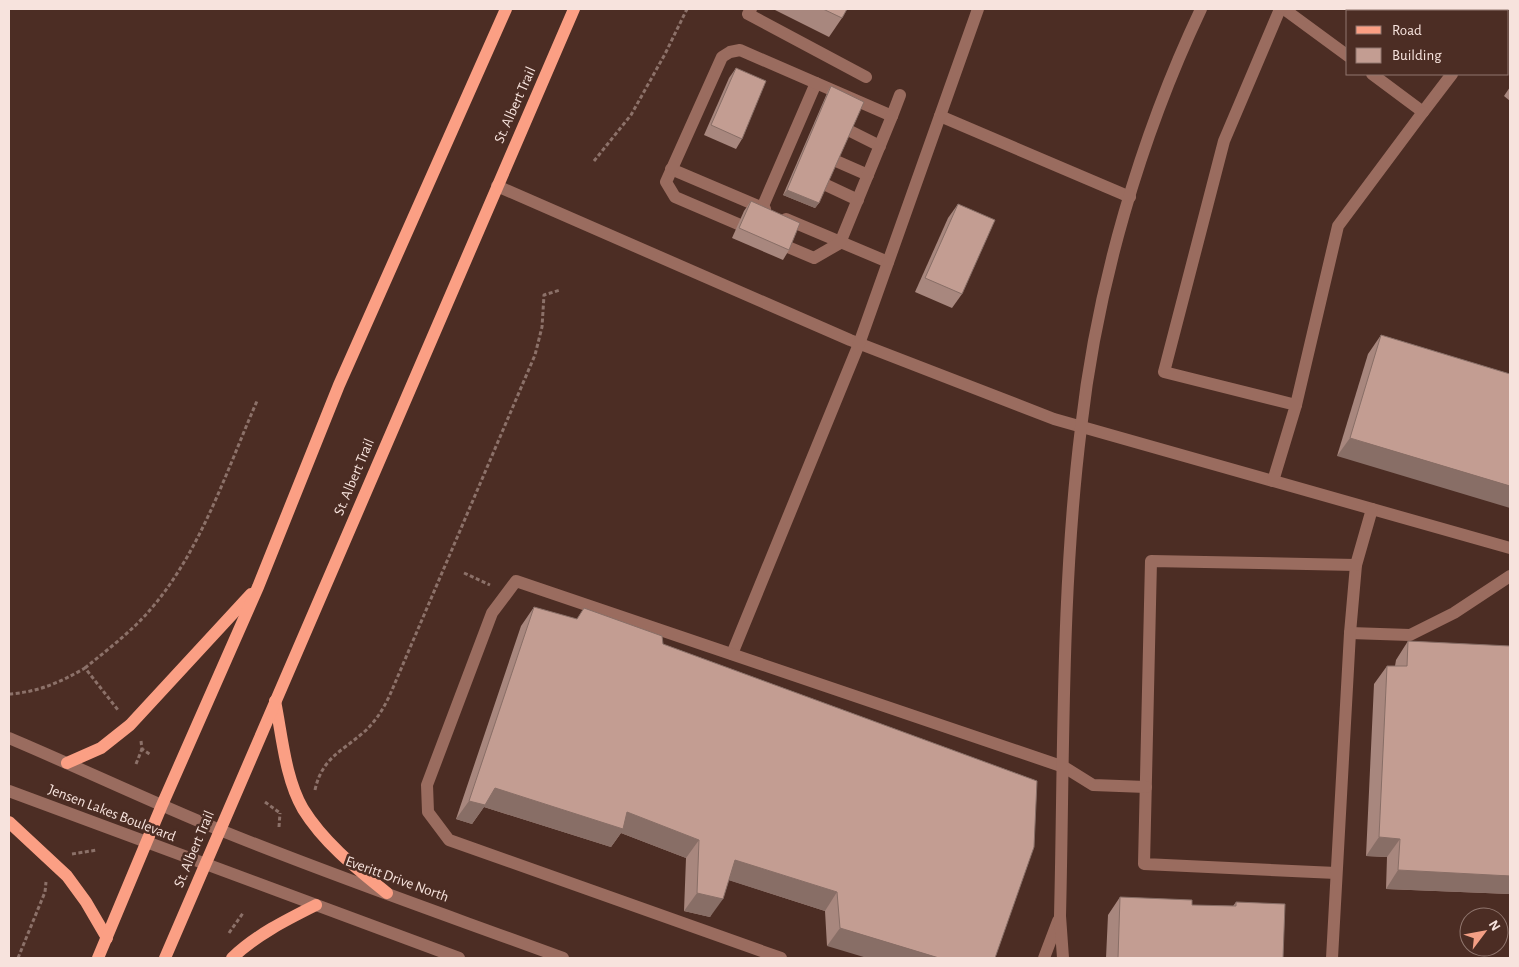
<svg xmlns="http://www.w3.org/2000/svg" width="1519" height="967" viewBox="0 0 1519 967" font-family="'Alegreya Sans',sans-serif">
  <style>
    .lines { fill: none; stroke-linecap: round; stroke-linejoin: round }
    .path { stroke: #8c7169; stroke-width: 3; stroke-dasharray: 4 2.5; stroke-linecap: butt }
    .minor { stroke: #9a6c5f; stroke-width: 12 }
    .major { stroke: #fb9f84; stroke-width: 12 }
    .wall { fill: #a8877e }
    .shaded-wall { fill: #886e66 }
    .building { fill: #c39d92; stroke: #886e66 }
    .labels { text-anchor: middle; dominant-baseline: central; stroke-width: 5; stroke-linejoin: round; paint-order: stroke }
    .street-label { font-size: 15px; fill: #f7e3dd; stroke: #4c2d24 }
  </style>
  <rect width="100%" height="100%" fill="#4c2d24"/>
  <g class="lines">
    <g class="path">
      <path d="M594 161 631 115 665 54 687 9"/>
      <path d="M464 573 490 585"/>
      <path d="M85 668C107 650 131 632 150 610 201 551 226 472 257 401"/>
      <path d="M9 694C38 692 59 683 85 668L118 710"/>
      <path d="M141 741 142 749 151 755"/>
      <path d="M136 764 142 749"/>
      <path d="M315 790C322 758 341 752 364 732 375 722 382 711 389 697L535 355 542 327 544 295 560 290"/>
      <path d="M265 802 280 813"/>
      <path d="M279 827 280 813"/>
      <path d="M72 854 97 850"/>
      <path d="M229 933 243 913"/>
      <path d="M18 958 45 892 46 882"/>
    </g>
    <g class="minor">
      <path d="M751 9 748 14 866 77"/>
      <path d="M1284 9 1348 56"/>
      <path d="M1501 11 1502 9"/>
      <path d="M1372 74 1423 112 1452 74"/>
      <path d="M940 116 1130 197"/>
      <path d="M850 131 880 146"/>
      <path d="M836 161 868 175"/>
      <path d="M671 169 765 209"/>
      <path d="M826 185 858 200"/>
      <path d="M497 186 850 340 1054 419 1510 548"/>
      <path d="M762 208 816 83"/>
      <path d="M786 219 888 262"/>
      <path d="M738 224 675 197 666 182 722 57 730 52 740 50 892 116 900 95"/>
      <path d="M788 247 814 258 840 243 892 116"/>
      <path d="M1296 405 1338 226 1423 112"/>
      <path d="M1273 481 1296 405 1164 372 1224 141 1280 9"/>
      <path d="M1372 509 1356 565 1350 633 1410 635 1454 613 1510 576"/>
      <path d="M732 654 859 344 978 9"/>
      <path d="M9 738C80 768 149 801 220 830 333 876 449 916 563 958"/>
      <path d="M9 791 459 958"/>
      <path d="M1336 873 1144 864 1151 561 1356 565"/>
      <path d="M781 958 449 840 428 812 427 785 492 613 516 581 1064 767 1093 785 1146 787"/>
      <path d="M1044 958 1058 921"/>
      <path d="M1063 958 1060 916C1064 753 1061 589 1081 428 1097 286 1140 138 1201 9"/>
      <path d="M1332 958 1350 633"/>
    </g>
    <g class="major">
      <path d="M275 701C282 735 285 778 303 809 324 843 356 868 387 893"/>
      <path d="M67 763 101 748 130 725 251 594"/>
      <path d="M9 822 67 876 86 902 107 938"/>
      <path d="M98 958 162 805 258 587 339 385 506 9"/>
      <path d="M165 958 574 9"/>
      <path d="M232 958C256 935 286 920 316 905"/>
    </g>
  </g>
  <g class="wall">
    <path d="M773 9H847L842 18 829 37Z"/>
    <path d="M736 68 742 139 736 149 704 135 729 78Z"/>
    <path d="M831 86 819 203 815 208 783 195 828 91Z"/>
    <path d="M1510 87V101L1504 96Z"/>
    <path d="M751 201 789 250 783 260 732 238 744 211Z"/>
    <path d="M958 204 962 294 952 308 915 292 948 218Z"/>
    <path d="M1381 335 1510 374 1337 456 1368 354Z"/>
    <path d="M534 607 663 644 1037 781 827 946 825 911 729 880 710 917 684 911 686 858 621 833 611 847 484 807 472 824 456 819 521 626Z"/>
    <path d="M1408 641 1510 894 1386 889 1387 857 1366 856 1374 684 1387 666H1395L1396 660Z"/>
    <path d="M1120 897 1192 905 1233 906 1236 902 1283 958H1106L1108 915Z"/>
  </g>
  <g class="shaded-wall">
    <path d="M787 190 819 203 815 208 783 195Z"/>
    <path d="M1350 438 1510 486V508L1337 456Z"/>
    <path d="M495 788 627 812 699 840 686 858 621 833 611 847 484 807 472 824 456 819 469 801Z"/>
    <path d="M1379 837 1400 839 1387 857 1366 856Z"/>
    <path d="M735 860 837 892 825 911 722 878Z"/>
    <path d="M1398 870 1510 876V894L1386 889Z"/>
    <path d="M697 893 723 899 710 917 684 911Z"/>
    <path d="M840 928 939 958H867L827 946Z"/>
  </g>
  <g class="building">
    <path d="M823 9H847L842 18Z"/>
    <path d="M736 68 766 81 742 139 711 125Z"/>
    <path d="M831 86 864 102 819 203 787 190Z"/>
    <path d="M751 201 800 223 789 250 739 228Z"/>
    <path d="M958 204 995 220 962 294 925 278Z"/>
    <path d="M1381 335 1510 374V486L1350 438Z"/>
    <path d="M534 607 577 619 584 608 662 636 663 644 1037 781 1034 847 995 958H939L840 928 837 892 735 860 723 899 697 893 699 840 627 812 623 829 495 788 485 805 469 801Z"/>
    <path d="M1408 641 1510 646V876L1398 870 1400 839 1379 837 1387 666H1407Z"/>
    <path d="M1120 897 1192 900V905L1236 906V902L1285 904 1283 958H1118Z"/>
  </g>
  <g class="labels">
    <g class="street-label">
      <text transform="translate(515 105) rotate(-66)">St. Albert Trail</text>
      <text transform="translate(354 477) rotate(-67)">St. Albert Trail</text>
      <text transform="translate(112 813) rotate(21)">Jensen Lakes Boulevard</text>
      <text transform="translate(194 849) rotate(-67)">St. Albert Trail</text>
      <text transform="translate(397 879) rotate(20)">Everitt Drive North</text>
    </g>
  </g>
  <rect width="1519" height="967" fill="none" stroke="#f7e3dd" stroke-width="20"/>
  <rect x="1346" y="10" width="162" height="65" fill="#4c2d24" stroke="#90766e"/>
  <rect x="1356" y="26" width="25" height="8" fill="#fb9f84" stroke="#90766e"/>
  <text x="1392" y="35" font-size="15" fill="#f7e3dd">Road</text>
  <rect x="1356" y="48" width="25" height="15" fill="#c39d92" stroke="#90766e"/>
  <text x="1392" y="60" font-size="15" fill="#f7e3dd">Building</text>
  <g transform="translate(1484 932) rotate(58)"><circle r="24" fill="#4c2d24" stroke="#90766e"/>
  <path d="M0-4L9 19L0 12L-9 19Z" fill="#f39f85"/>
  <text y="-8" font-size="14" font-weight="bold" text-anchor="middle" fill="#f7e3dd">N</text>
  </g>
</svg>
